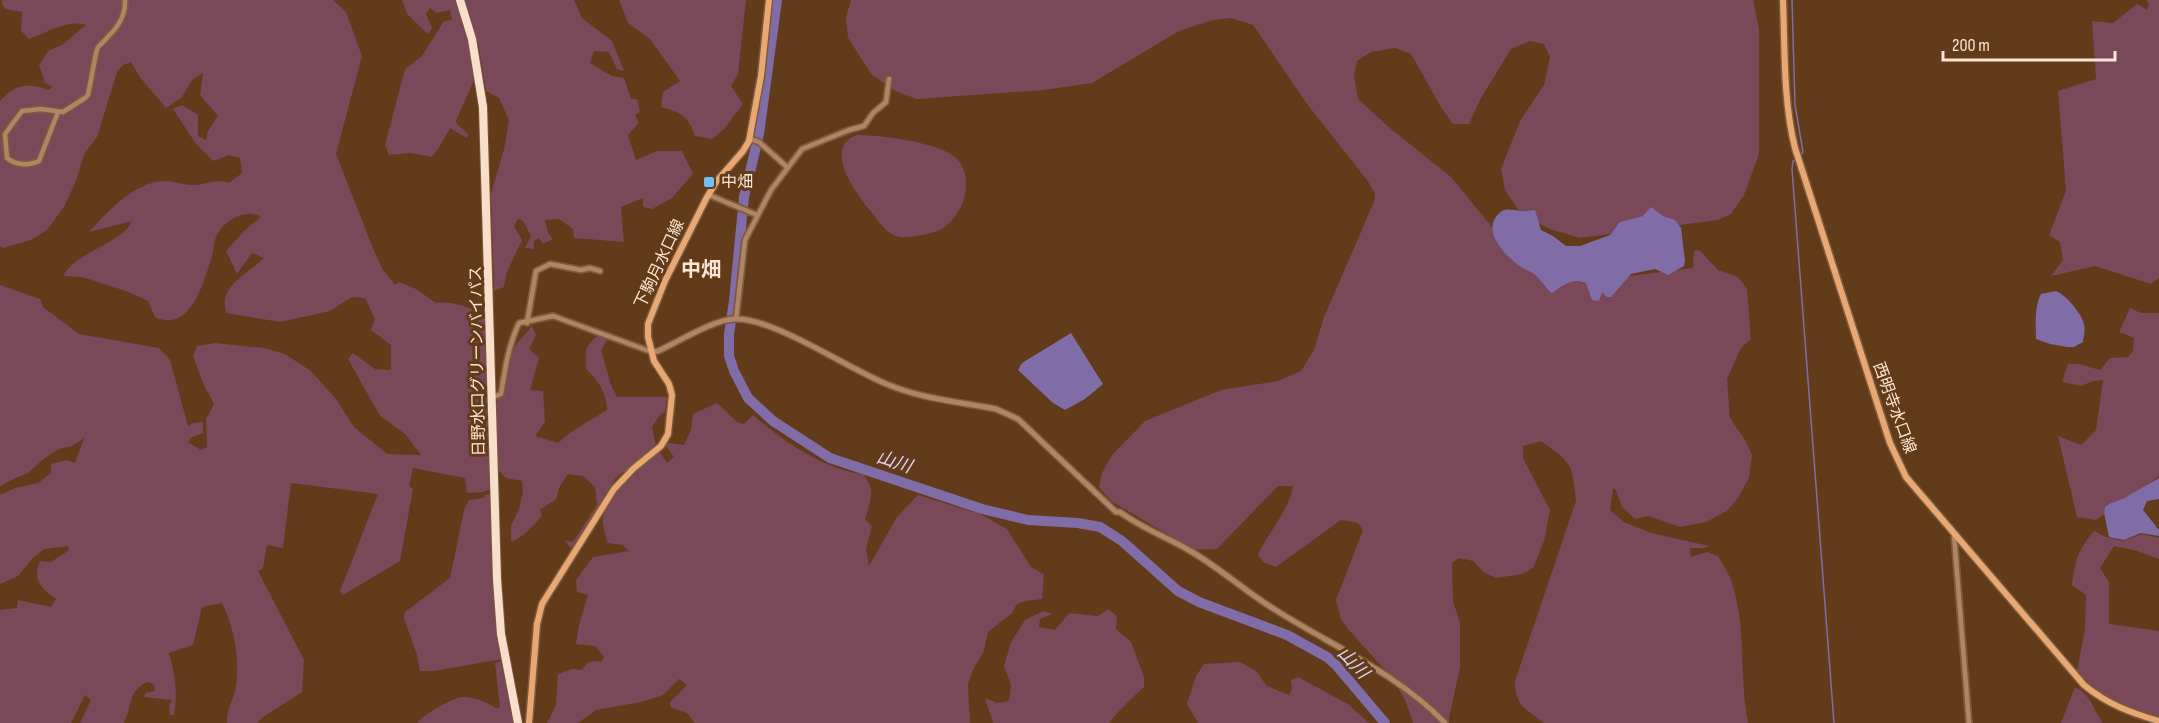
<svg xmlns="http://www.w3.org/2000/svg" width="2159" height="723" viewBox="0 0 2159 723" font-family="'Sofia Sans Condensed','Noto Sans JP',sans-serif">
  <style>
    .green { fill: #794959 }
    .water { fill: #806ca7 }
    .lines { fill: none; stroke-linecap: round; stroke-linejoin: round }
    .stream { stroke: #806ca7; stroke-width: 1.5 }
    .river { stroke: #806ca7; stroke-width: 10 }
    .minor-casing { stroke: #7d5a3b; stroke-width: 8 }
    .tertiary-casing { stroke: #7d5a3b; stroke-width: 8 }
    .secondary-casing { stroke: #7d5a3b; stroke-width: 9 }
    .trunk-casing { stroke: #7d5a3b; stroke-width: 10 }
    .minor { stroke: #ae8565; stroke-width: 4.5 }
    .tertiary { stroke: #ae8565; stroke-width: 5 }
    .secondary { stroke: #e9a873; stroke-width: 6 }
    .trunk { stroke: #f8dfcc; stroke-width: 8 }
    .poi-dot { fill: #72c1f5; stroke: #613b1a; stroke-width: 2 }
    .labels { text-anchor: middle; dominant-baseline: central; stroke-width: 6; stroke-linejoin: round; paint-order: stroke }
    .poi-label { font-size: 16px; fill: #fde5d3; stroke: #613b1a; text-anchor: start }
    .street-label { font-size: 16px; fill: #fde5d3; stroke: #613b1a }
    .water-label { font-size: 18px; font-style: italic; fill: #dfd4f7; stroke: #613b1a }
    .quarter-label { font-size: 20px; font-weight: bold; fill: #fde5d3; stroke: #613b1a }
  </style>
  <rect width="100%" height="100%" fill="#613b1a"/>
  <g class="green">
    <path d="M2 0H333L346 12 362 56 336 154 374 251 383 270 395 285 399 282 416 289 436 303C451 301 475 307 485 319L490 489 483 492 467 493 465 478 413 468 409 486 413 489 400 561 343 595 340 591 378 494 291 483 283 548 267 545 263 568 258 571 304 660 302 692 263 717 257 723H227C226 710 234 699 236 686 240 660 234 626 222 603L202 607 193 645 169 653C175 675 178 692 174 715H170L169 706 172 700 144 697 145 693 155 691 154 684 147 682C134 689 132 695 129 709 128 714 125 718 124 723H80L91 700 85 695 71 723H0V610L17 608 18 600 51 607 56 599C41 588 32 580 40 561L51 562 69 550 68 546 44 549 33 558 18 576 0 584V495L15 488 38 483 51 473V464L67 460 75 463 84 438 72 446 59 449 46 457 28 473 9 481 0 487V285L40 299 43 307 79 334 159 348 170 360 188 426 193 423 203 422V433L192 437 188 442 201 450 207 447 206 419 214 404 202 381 193 355 197 346 215 343 264 348 285 354 311 371 336 399 354 427 387 454 421 455 405 434 380 416 348 359 353 353 375 369 391 370V345L371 330 375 319 365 298 352 297 330 311 280 322 226 313C226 309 224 303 225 299 229 281 251 271 264 258L252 253 237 274 226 251 245 230 261 217C246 208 227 219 218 233 214 239 214 249 212 256 204 281 191 334 155 317L148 301 126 291 82 277 63 276C77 251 123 243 132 221L89 232C109 211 133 182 165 181 174 181 184 185 193 185 207 185 214 178 229 183L242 173 240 158 229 155 213 161 196 144 173 109 182 105 198 115V136L206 140 208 131 218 116 200 95 203 73 193 79 182 97 166 108 139 76 131 62 123 65 117 72 97 137 84 154 76 181 64 207 47 230 31 240 3 248 0 246V101C15 84 28 82 48 90L53 87 45 83 39 65 48 51 62 45 86 25C68 19 46 33 29 39L21 31 22 12 5 9 2 4Z"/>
    <path d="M402 0H456L470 49 475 78 456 121 457 124 468 134 467 138 450 128 440 146 432 157 411 153 389 155 385 145 405 69 422 56 444 21 452 20 450 10 437 13 430 8 426 14 432 28 428 34 407 14Z"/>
    <path d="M465 0H574L582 18 612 41 624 71 617 69 609 52 594 51 590 63 612 76 624 78 631 99H637L640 112 635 115 639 123 628 135 636 160 657 151H682L693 174 672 198 652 209 643 207V198L621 207 624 242 574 238 573 229 559 219 545 220 548 233 553 239 543 244 539 238 534 241V249L525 248 531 236 523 221 518 219 514 226 522 240 506 274 504 287 494 291 491 194 504 149 509 120 499 98 486 91 479 47Z"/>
    <path d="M619 0H746L738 74 731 86 743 104 724 129 712 139 695 136C689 117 681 112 661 107L663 92 680 81 650 39 628 23Z"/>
    <path d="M851 0H1753L1759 28V154L1744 195 1731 214 1718 220 1580 238 1550 229 1521 214 1505 190 1501 169 1520 121 1544 85 1550 57 1544 44 1530 41 1511 49 1481 98 1469 124H1453L1441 107 1411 54 1395 48 1371 52 1357 61 1354 75 1358 99 1391 129 1451 177 1523 265 1589 281 1693 268 1694 251 1699 250 1718 270 1738 277 1747 289 1751 339 1741 348 1727 379 1730 418 1745 440 1752 455 1749 478 1738 498 1727 511 1706 522 1680 527 1648 516 1635 519 1622 507 1616 490 1613 488 1610 510 1624 522 1651 533 1709 546 1704 548H1690L1691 557 1707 552 1718 556C1722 564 1728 572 1731 580 1747 625 1739 677 1748 723H1544C1525 708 1515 706 1515 681L1576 501C1572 463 1572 463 1541 441L1523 446V458L1550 510 1544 541 1533 568 1522 574 1496 578 1485 573 1473 561 1459 558 1452 563 1453 601 1460 623V667L1448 723H1413L1406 702 1393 679 1348 629 1341 619 1336 600 1363 530 1358 523 1341 520 1276 567 1263 562 1258 555C1268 532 1289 511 1293 486H1278L1217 549 1194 550 1111 501 1099 487 1102 473 1112 455 1145 421 1221 390 1278 381 1301 371 1314 350 1324 317 1374 202 1375 194 1367 180 1307 104 1253 25 1231 18 1213 20 1179 31 1092 83 1044 90 917 99 895 91 872 75 848 38 846 17Z"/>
    <path d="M2146 0H2159V278L2151 284 2095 266 2051 276 2063 260 2060 242 2049 235 2066 191 2058 91 2096 79 2092 21 2113 23 2137 4 2147 10 2149 3Z"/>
    <path d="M857 135C880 135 937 142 955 157 975 175 966 210 946 226 940 231 929 234 921 235 912 237 902 239 894 235 886 232 879 222 874 215 860 199 820 148 857 135Z"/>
    <path d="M2130 308 2141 313H2159V476L2125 502 2117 504 2096 520 2077 517 2058 436 2081 445 2096 430 2103 380 2093 381 2081 386 2062 382 2068 364H2079L2100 370 2110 358 2128 357 2133 351 2134 338 2119 332Z"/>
    <path d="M532 326 536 335 529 349 539 358 530 390 543 391 545 422 535 436 558 443 571 432 607 410C607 394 598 379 586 369 586 351 583 347 599 335L608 339 601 350 611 385 617 397H667L665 412 660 415 652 427 656 446 667 463 674 457 665 445 668 443 684 445 691 430 693 414 717 403 737 422 744 424 753 415C780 439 827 471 863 474 876 490 871 500 865 519L872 526 866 549 869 566 897 517 918 495 980 514 1007 529 1031 567 1044 574 1042 599 1025 601 1017 604 1012 613 988 632 984 651 973 670 968 684 970 723H695L687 713 670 707V702L687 685 679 679 663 695 641 702 596 710 578 723H547L556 705 558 674 572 669 582 670 588 662 602 661 604 657 595 646 576 644 579 625 588 595 577 592 576 580 593 557 629 551 623 545 607 543C606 535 602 526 603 518 604 508 619 477 625 470L615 479 574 547 571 548 564 540 572 542 575 539 597 505 595 487 583 476 568 474 560 486 556 499 540 510 542 516C533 525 523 538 511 542V526L519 509 523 492 522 481 506 478 498 470 494 412 503 384 508 354Z"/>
    <path d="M491 494 496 607 502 659 434 671H420L417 655 404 618 405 612 450 578 464 510 469 500 483 498 485 495Z"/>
    <path d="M2094 531 2106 537 2123 541 2142 534 2159 538V559L2134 550 2114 546 2100 568 2109 582V624L2159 631V718C2129 708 2098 697 2077 671L2085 629 2086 595 2072 585C2074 563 2079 548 2094 531Z"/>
    <path d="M1108 609 1117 616 1116 629 1131 642 1144 677V687C1132 698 1119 710 1109 723H993L985 698 997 703 1009 701 1011 685 1004 666 1011 642 1025 620 1043 611 1053 614 1040 619 1039 627 1055 630 1069 613 1098 616Z"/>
    <path d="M501 661 513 723H417C424 714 452 698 463 697 472 696 489 703 496 708L500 707 495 663Z"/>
    <path d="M1240 662 1256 671 1267 686 1289 695 1292 689 1291 680 1298 677 1348 704 1369 723H1198L1187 704 1196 676 1204 664Z"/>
    <path d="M2075 687C2093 697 2092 708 2103 723H2061Z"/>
  </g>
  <g class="water">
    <path d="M1651 207 1663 216 1675 220 1681 228 1685 261 1684 266 1668 275 1655 269 1631 274 1611 297H1607L1602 292 1599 301 1592 300 1586 283C1573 277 1563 285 1552 293L1550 292C1545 286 1540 279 1534 274 1530 271 1526 270 1521 267 1508 258 1483 234 1496 217 1504 206 1510 210 1521 211 1526 212 1530 210 1535 210L1541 230 1553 236 1566 246H1580L1610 235 1620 222 1643 216Z"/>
    <path d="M2056 291C2066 295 2079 311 2083 321 2086 328 2084 335 2083 342L2074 347H2067L2050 344 2036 339C2036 324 2034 307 2041 294Z"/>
    <path d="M1071 333 1103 384 1085 399 1065 410 1053 403 1018 370 1022 363Z"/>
    <path d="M2159 478V499L2147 501 2143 510 2159 530V536L2141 533 2124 540 2109 537 2104 513 2105 507C2112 501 2121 501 2128 496 2138 490 2149 484 2159 478Z"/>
  </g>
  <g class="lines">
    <g class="stream">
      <path d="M1792 0 1795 105 1803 152 1800 156"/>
      <path d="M1796 159 1793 161 1792 169 1834 723"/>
    </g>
    <path class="river" d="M777 0 759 134 744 197 734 301 729 334V356L734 371 748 398 773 421 830 458 982 509 1028 520 1078 523 1100 527 1122 541 1178 591 1199 602 1287 635 1327 657 1336 665 1385 723"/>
    <g class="minor-casing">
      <g id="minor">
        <path d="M58 112 39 161C29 166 15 165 7 158L5 134 22 111 41 109 63 112 85 98 88 95 96 53 98 47C112 33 126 21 125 0"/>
        <path d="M750 139 759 142 787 167"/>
        <path d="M709 195 757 215"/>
        <path d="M736 319 745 240 771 190 802 149 849 130 864 126 873 113 886 102 889 79"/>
        <path d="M527 323 536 271 550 264 581 270 590 268 600 271"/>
        <path d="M491 398 501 394C505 370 508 346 519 323L553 316 652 352"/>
        <path d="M1954 535 1969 723"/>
      </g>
    </g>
    <g class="tertiary-casing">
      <path id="tertiary" d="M652 352 658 351C678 342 713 320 734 319 771 316 850 370 889 385 923 399 960 402 996 409L1018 419 1116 512H1120C1143 529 1169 538 1192 552 1221 569 1246 592 1274 609 1332 646 1397 673 1445 723"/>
    </g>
    <g class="secondary-casing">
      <g id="secondary">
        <path d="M1783 0C1785 49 1783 100 1795 148L1890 443 1906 477 2084 685C2107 704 2131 713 2159 721"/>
        <path d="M529 723 537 624 542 604 614 489 634 468 661 446 668 434 672 395 669 384 654 361 648 337V324L665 281 706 199 716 182 743 151 749 141 761 76 769 0"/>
      </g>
    </g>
    <g class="trunk-casing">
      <path id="trunk" d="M460 0 472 39 483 107 497 579 501 634 518 723"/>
    </g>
    <use href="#minor" class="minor"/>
    <use href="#tertiary" class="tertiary"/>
    <use href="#secondary" class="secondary"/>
    <use href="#trunk" class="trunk"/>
  </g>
  <rect class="poi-dot" x="703" y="176" width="12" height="12" rx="3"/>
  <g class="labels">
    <g class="poi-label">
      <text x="721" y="182">中畑</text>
    </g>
    <g class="street-label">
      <text transform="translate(660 264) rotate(-65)">下駒月水口線</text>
      <text transform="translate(478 361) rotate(-91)">日野水口グリーンバイパス</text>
      <text transform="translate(1894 408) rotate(70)">西明寺水口線</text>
    </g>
    <g class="water-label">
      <text transform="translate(894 462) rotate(18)">山川</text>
      <text transform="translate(1353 663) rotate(46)">山川</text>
    </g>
    <g class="quarter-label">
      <text x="701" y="270">中畑</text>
    </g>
  </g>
  <path d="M1943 51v9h172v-9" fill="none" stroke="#fde5d3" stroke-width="3"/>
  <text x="1952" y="51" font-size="18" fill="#fde5d3" stroke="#613b1a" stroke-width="4.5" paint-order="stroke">200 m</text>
</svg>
